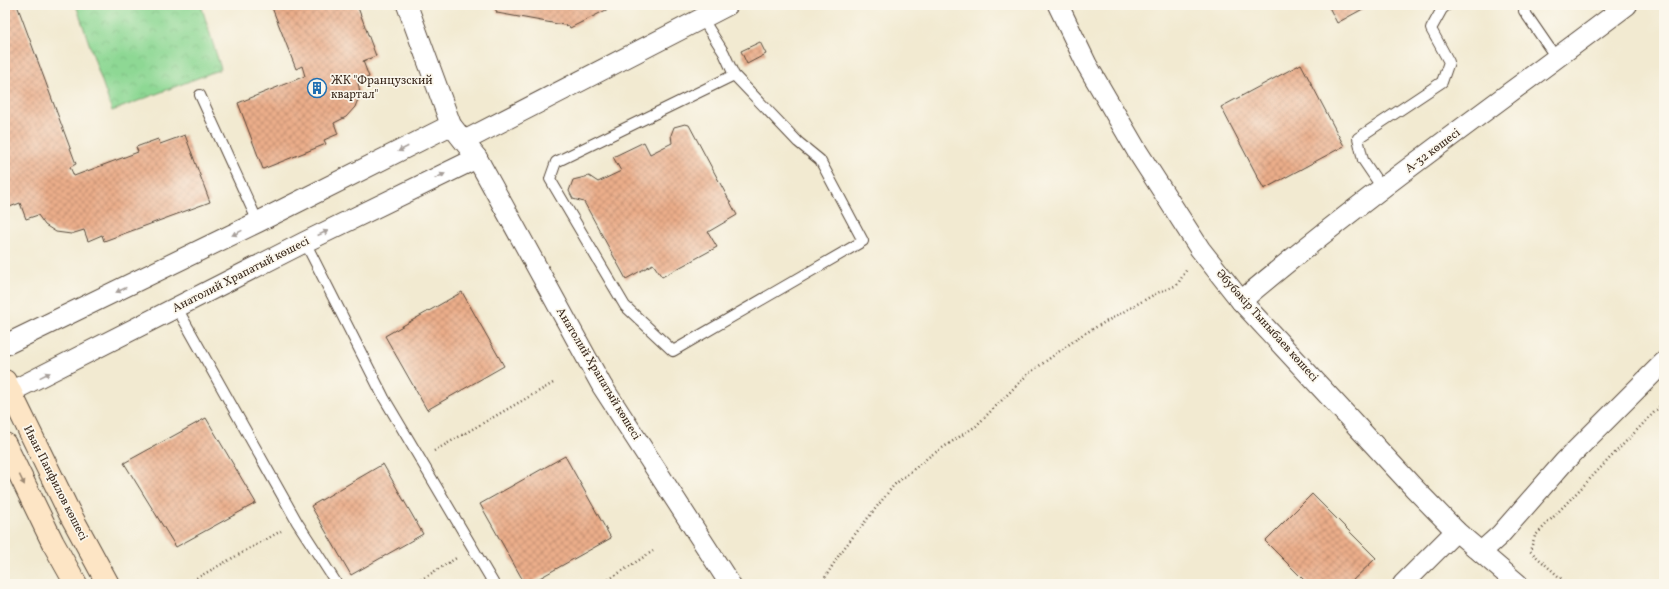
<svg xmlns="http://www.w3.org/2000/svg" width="1669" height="589" viewBox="0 0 1669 589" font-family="Vollkorn,serif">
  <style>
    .park { fill: url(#park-crowns); stroke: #648159 }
    .building { fill: url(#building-cross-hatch) }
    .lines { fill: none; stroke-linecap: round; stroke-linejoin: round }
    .lane-casing { stroke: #564739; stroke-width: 12 }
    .street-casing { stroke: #564739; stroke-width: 22 }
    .secondary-casing { stroke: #564739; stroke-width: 24 }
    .path { stroke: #564739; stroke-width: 2.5; stroke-dasharray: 1 3; stroke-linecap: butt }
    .lane { stroke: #fff; stroke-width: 10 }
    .street { stroke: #fff; stroke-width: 20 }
    .secondary { stroke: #fde5c5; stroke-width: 22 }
    .oneway { fill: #a79f9a }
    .oneway2 { fill: #9c8872 }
    .labels { text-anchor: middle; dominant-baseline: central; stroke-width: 3.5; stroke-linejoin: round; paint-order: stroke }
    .poi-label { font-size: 12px; fill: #3b2a1e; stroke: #fbf7ec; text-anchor: start }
    .street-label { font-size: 12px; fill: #3b2a1e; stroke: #fbf7ec }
  </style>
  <defs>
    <pattern id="park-crowns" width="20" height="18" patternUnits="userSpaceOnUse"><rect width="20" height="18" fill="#8ed894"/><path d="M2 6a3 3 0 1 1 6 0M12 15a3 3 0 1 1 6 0" fill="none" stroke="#7bba7f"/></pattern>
    <pattern id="building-cross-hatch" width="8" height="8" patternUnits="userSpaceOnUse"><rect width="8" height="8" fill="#ebad8a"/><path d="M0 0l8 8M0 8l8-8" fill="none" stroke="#c08d70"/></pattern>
  </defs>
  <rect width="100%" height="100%" fill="#fbf7ec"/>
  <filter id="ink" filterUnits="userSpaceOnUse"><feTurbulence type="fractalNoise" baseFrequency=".025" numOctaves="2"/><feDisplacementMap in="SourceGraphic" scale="8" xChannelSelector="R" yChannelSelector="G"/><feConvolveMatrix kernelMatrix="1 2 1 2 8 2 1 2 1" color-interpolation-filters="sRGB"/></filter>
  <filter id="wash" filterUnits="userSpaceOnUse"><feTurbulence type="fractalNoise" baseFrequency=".012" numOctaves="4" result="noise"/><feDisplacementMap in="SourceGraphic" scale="16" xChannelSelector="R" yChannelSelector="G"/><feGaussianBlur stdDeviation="0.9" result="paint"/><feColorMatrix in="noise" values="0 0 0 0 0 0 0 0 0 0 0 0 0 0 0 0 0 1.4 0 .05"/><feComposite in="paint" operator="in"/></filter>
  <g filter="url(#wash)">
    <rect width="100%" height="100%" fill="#f2ead1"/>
    <path class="park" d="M76 5H201L221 69 112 111Z"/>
    <g id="blocks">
      <g class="building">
        <path d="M5 5H17L76 164 70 167 74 176 138 152 136 147 158 139 160 144 185 135 210 202 104 241 102 235 88 241 84 230 71 234 56 232 45 225 38 215 26 219 20 203 7 208 5 203Z"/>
        <path d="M271 5H357L376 56 363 61 369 77 358 81 360 94 355 107 346 117 334 123 338 134 324 140 326 144 263 169 238 103 305 76 302 66 296 69Z"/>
        <path d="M494 5H616L570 28 569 26 497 13Z"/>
        <path d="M1328 5H1370L1337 23Z"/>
        <path d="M760 42 766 54 747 64 741 51Z"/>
        <path d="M1301 64 1344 146 1264 189 1221 107Z"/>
        <path d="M685 124 689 125 737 215 708 232 717 247 662 277 653 264 626 279 584 202 573 199 569 191 573 180 589 176 598 182 621 171 613 157 644 142 650 154 672 143 671 135 674 127Z"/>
        <path d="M462 292 504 366 427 410 385 336Z"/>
        <path d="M206 418 256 503 176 547 124 463Z"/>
        <path d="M565 456 611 538 529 584H525L480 504Z"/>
        <path d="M383 464 423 534 351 575 311 506Z"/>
        <path d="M1312 494 1376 558 1349 584H1308L1265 541Z"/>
      </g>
    </g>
  </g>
  <g filter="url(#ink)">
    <use href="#blocks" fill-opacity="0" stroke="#564739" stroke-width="1"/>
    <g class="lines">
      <g class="lane-casing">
        <g id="lane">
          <path d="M1524 11 1557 59"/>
          <path d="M702 18 724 53 734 75 798 142 820 160 863 241 673 351 625 306 550 179 556 162 734 75"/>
          <path d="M200 95 258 222"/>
          <path d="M1382 188 1363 160 1358 138 1442 82 1449 62 1431 29 1442 9 1447 5"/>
          <path d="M305 242 384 398 494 584"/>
          <path d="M177 308 297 522 337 584"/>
        </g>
      </g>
      <g class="street-casing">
        <g id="street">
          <path d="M407 5 451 125 477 158 602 386 730 584"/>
          <path d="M1058 5 1087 65 1137 151 1200 249 1241 301 1414 488 1456 531 1518 584"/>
          <path d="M464 141 728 5"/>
          <path d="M1241 301C1365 196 1498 103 1627 5"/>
          <path d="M5 345 258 222 451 125"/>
          <path d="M10 392 305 242 477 158"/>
          <path d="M1481 552 1500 535 1564 462 1664 362"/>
          <path d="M1403 584 1456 531"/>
        </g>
      </g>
      <g class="secondary-casing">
        <g id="secondary">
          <path d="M5 381 69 512 108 584"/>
          <path d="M5 444 53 543 76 584"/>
        </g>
      </g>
      <g class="path">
        <path d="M434 451 555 382"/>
        <path d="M186 584 281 531"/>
        <path d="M414 584 458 557"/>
        <path d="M602 584 653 551"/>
        <path d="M821 584 841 552 894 485 930 456 976 426 1028 374 1082 335 1157 293 1177 285 1187 269"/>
        <path d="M1567 584 1530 551 1535 536 1664 402"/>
      </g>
      <use href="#lane" class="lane"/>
      <use href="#street" class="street"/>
      <use href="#secondary" class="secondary"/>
    </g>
    <defs><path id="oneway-solid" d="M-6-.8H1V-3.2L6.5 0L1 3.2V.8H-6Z"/></defs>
    <g class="oneway">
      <use href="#oneway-solid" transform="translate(403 149) rotate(153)"/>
      <use href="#oneway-solid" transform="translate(440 176) rotate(-26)"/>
      <use href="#oneway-solid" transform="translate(237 233) rotate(154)"/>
      <use href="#oneway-solid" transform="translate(323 233) rotate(-25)"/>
      <use href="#oneway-solid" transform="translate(121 290) rotate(154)"/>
      <use href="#oneway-solid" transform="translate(45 375) rotate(-26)"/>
    </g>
    <use class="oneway2" href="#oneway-solid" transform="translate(22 480) rotate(64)"/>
  </g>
  <defs>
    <g id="building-ring" transform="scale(1)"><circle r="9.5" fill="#fbf7ec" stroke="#1f6fb2" stroke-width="1.5"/><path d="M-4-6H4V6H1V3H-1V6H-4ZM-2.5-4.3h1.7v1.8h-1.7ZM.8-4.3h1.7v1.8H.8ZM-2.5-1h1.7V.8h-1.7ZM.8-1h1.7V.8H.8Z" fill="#1f6fb2"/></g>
  </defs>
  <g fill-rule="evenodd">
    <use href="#building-ring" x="317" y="88"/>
  </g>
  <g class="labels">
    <g class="poi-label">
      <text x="331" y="81">ЖК "Французский<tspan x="331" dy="14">квартал"</tspan></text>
    </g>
    <g class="street-label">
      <text transform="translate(1433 151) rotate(-37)">А-32 көшесі</text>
      <text transform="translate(241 275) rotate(-27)">Анатолий Храпатый көшесі</text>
      <text transform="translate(1267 326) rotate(48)">Әбубәкір Тыныбаев көшесі</text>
      <text transform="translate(598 374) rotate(59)">Анатолий Храпатый көшесі</text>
      <text transform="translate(55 483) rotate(63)">Иван Панфилов көшесі</text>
    </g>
  </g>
  <rect width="1669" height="589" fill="none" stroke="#fbf7ec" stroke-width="20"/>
</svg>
